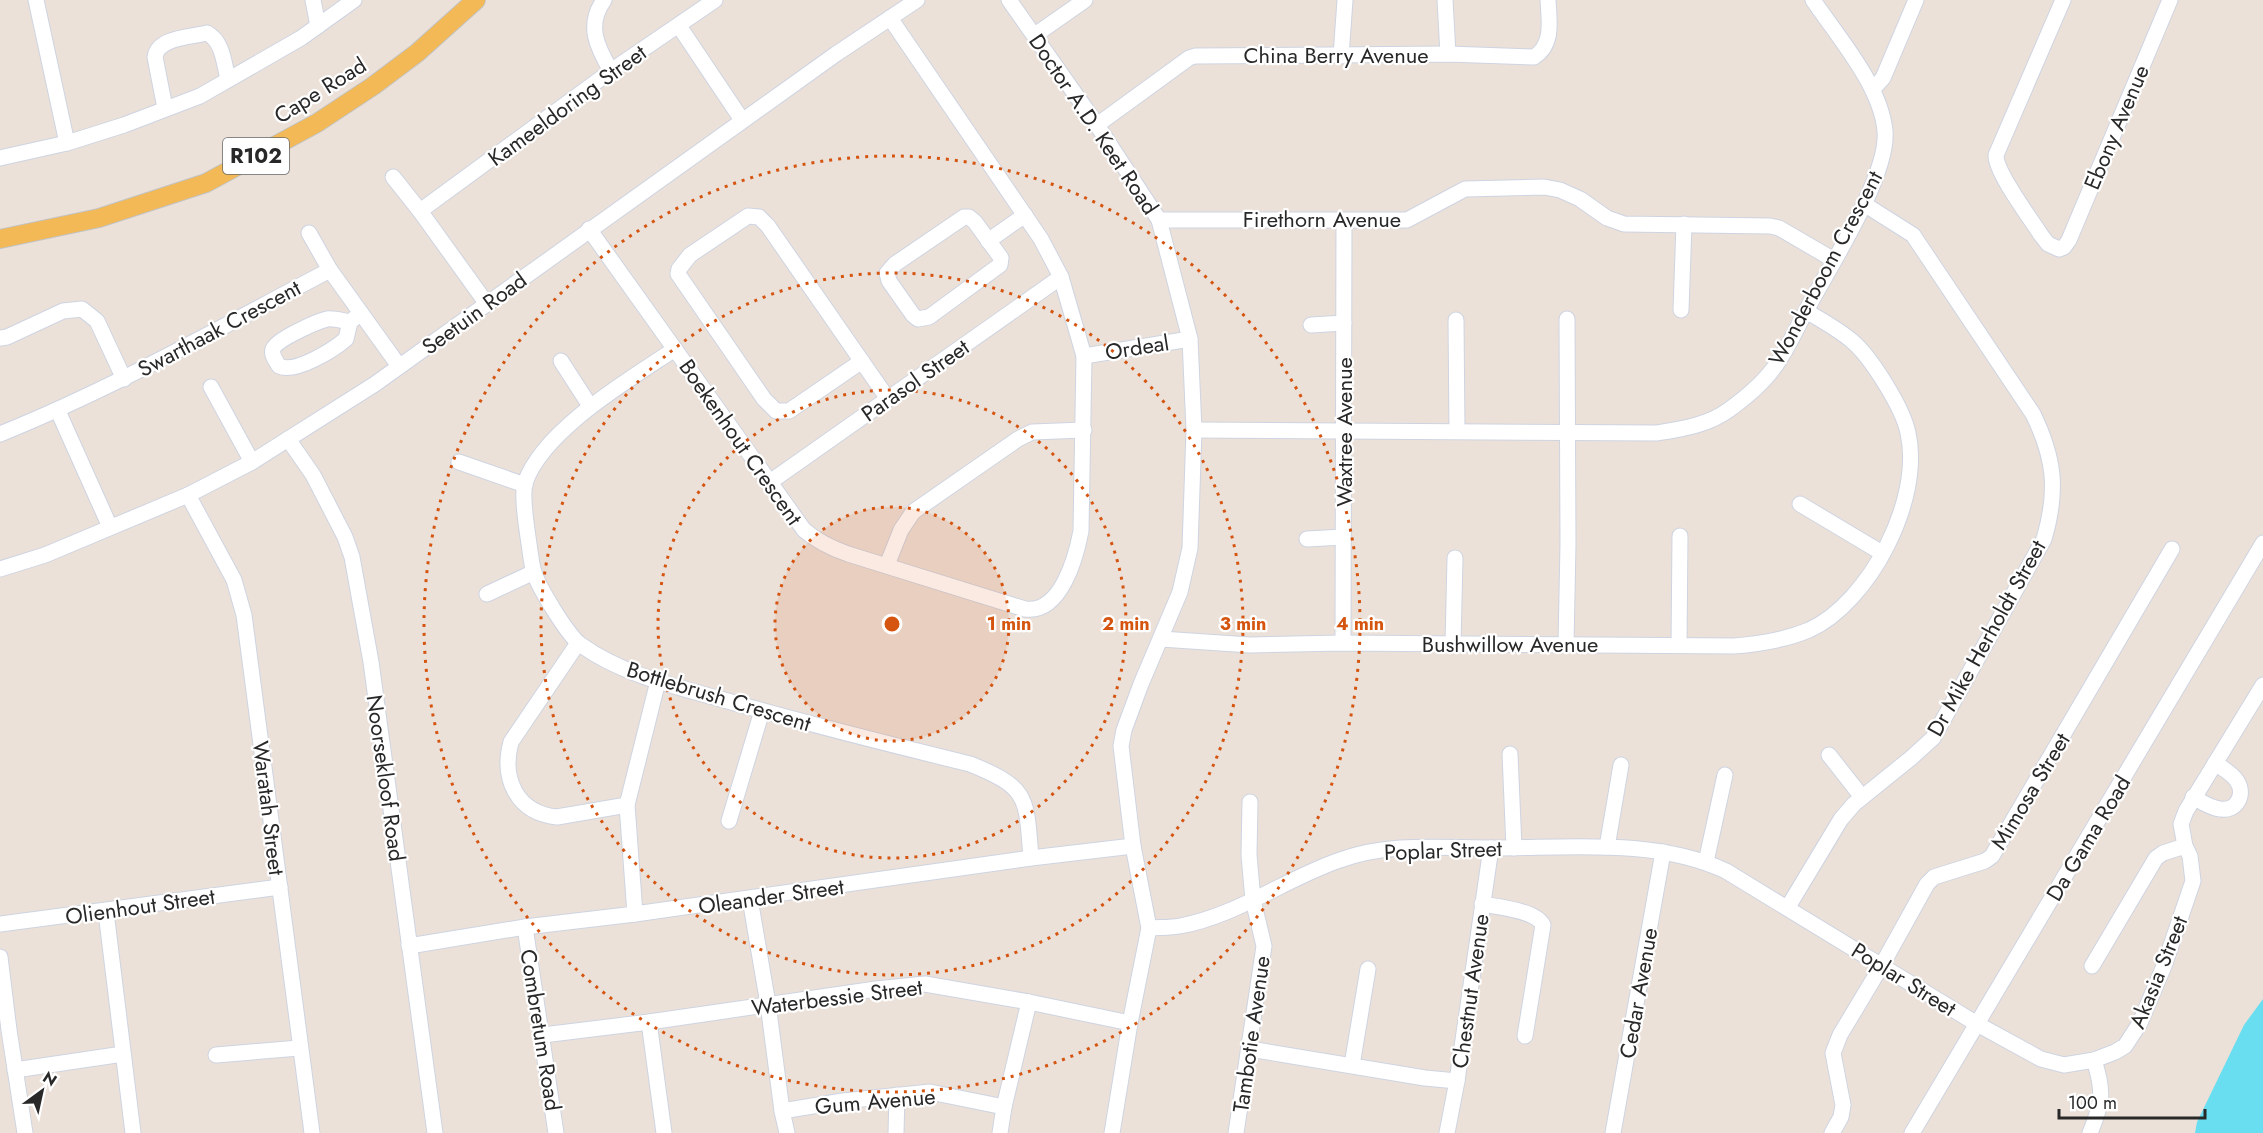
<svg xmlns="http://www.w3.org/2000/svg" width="2263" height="1133" viewBox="0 0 2263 1133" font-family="Jost,sans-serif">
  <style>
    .water { fill: #69def0 }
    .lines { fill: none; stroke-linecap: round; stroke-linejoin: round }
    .minor-casing { stroke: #ced4e1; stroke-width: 17 }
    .major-casing { stroke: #c3c3c3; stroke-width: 20 }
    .minor { stroke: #fff; stroke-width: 15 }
    .major { stroke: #f2b956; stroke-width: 18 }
    .ring { fill: none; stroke: #d5540f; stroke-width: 3; stroke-dasharray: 3 6 }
    .labels { text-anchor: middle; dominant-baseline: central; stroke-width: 4.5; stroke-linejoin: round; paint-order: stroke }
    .shield { fill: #fff; stroke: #686868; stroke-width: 1.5 }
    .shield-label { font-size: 21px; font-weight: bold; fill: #282828 }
    .street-label { font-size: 22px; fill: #282828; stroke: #fff }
    .centre { fill: #d5540f; stroke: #fff; stroke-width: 3 }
    .ring-label { font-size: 18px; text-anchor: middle; font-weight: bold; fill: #d5540f; stroke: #fff; stroke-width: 4.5; stroke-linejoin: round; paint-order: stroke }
  </style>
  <rect width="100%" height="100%" fill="#ebe1d9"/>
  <path class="water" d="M2263 999V1133H2195L2197 1122 2244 1025Z"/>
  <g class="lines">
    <g class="minor-casing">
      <g id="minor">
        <path d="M36 0 67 143"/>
        <path d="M313 0 318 26"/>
        <path d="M604 0C586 25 597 47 611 71"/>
        <path d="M1009 0 1097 125 1159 220 1190 339 1194 430 1190 548 1180 592 1141 684 1124 730 1121 746 1133 846 1149 928 1130 1023 1112 1133"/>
        <path d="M1445 0 1448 54"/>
        <path d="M2063 0 1996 155C1995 172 2031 219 2041 235L2048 244 2059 249 2064 247 2069 240 2170 0"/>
        <path d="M679 26 742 120"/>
        <path d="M1035 35 1085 0"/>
        <path d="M1341 56 1345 0"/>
        <path d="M1873 89 1883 78 1916 0"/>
        <path d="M165 108 155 57C158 37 192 37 207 33 223 41 224 64 228 79"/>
        <path d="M1097 125 1189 58 1195 56 1448 54 1534 57C1554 45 1549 20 1548 0"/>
        <path d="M0 158 67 143 124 125 200 96 301 38 354 0"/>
        <path d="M393 177 420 211 487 304"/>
        <path d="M420 211 611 71 715 0"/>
        <path d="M964 217H969L975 222 1001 258 1000 265 929 317 918 319 913 315 889 281 887 273 895 264Z"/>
        <path d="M1159 220H1407L1465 189 1544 187 1560 190 1580 199 1607 218 1624 224 1770 226 1779 228 1834 260"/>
        <path d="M589 229 804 530C818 542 831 548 848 554L1025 609C1061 614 1076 557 1081 531L1084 356 1061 277 1041 239 890 18"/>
        <path d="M309 233 330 270 399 366"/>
        <path d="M988 241 1025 215"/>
        <path d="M1681 310 1684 224"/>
        <path d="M1456 320 1457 431"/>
        <path d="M350 322C343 321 334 318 327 319 316 322 277 339 273 349 271 355 276 361 279 366 295 374 333 350 346 339L350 322 361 313"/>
        <path d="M1311 325 1344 323"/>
        <path d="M0 338 7 337 63 311 82 309 97 321 124 379"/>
        <path d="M675 349C630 379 543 430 525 483 521 498 528 535 530 551 531 558 532 566 534 573 540 589 568 636 581 645 623 675 675 686 724 700 805 723 888 744 970 764 1030 788 1026 798 1031 858"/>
        <path d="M1084 356 1190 339"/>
        <path d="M561 361 590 406"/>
        <path d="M862 361 789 411H776L764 399 678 274 679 269 690 255 748 216 759 217 768 226 888 399"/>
        <path d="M211 387 252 462"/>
        <path d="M58 411 110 527"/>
        <path d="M1194 430 1657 433C1682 429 1709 425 1730 409 1745 398 1762 384 1773 369 1787 351 1796 329 1807 309 1829 268 1889 175 1885 131 1881 86 1838 37 1813 0"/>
        <path d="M0 434C114 388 221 327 330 270"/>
        <path d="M288 439 313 475 345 537 352 557 371 662 435 1133"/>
        <path d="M459 462 525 485"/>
        <path d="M770 482 1061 277"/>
        <path d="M188 495 234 580 244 615 312 1133"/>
        <path d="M1800 504 1882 553"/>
        <path d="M1307 539 1343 537"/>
        <path d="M887 565 901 530 913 512 1018 439 1032 432 1084 430"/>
        <path d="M0 569 45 555 188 495 252 462 375 384 836 54 917 0"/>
        <path d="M487 594 534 572"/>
        <path d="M1161 639 1250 645 1343 643 1734 646C1760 644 1785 640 1809 630 1870 602 1923 499 1908 433 1903 408 1871 357 1852 341 1838 329 1821 320 1806 311"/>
        <path d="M578 643 511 742C501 779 517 813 557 817L627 805"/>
        <path d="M1343 643 1344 221"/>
        <path d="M1453 644 1455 558"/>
        <path d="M1566 644 1568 544 1567 319"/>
        <path d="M1679 645 1680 536"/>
        <path d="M1510 754 1514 848"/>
        <path d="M1829 755 1862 797"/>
        <path d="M2193 797C2202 802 2210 808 2220 809 2236 812 2246 795 2237 781 2232 773 2222 768 2215 763"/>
        <path d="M729 821 762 711"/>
        <path d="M1607 847 1621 765"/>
        <path d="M1706 862 1725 775"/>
        <path d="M750 899 768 1004 782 1111 787 1133"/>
        <path d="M1482 904C1498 907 1535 910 1543 925L1525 1036"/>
        <path d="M1788 907 1841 819 1854 804 1911 758 1933 738 2044 539C2058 491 2055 459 2033 414L1913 235 1864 204"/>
        <path d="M106 912 133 1133"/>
        <path d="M635 914 627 805 658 681"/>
        <path d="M0 924 280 887"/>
        <path d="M525 927 556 1133"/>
        <path d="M1149 928C1159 927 1170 928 1180 926 1236 916 1287 878 1340 860 1389 842 1442 848 1493 848 1570 848 1655 838 1726 871L1977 1024 2041 1059 2064 1065 2094 1060 2115 1052 2125 1046 2140 1023 2164 966 2193 881 2190 856 2185 846"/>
        <path d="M409 946 525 927 635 914 1031 858 1133 846"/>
        <path d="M0 957 9 1030 25 1133"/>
        <path d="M2092 966 2156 858 2163 853 2185 846 2181 824 2186 811 2263 685"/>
        <path d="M649 1022 664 1133"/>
        <path d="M543 1035 649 1022 876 989 925 984 1029 1002 1130 1023"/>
        <path d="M1250 1049 1425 1078 1457 1081"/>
        <path d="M216 1055 299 1048"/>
        <path d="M1352 1065 1368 969"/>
        <path d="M15 1070 123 1054"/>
        <path d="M782 1111 843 1101 930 1092 1004 1107"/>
        <path d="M896 1133 897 1095"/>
        <path d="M1000 1133 1004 1107 1029 1002"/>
        <path d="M1236 1133 1264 946 1253 900 1249 855 1250 802"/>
        <path d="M1447 1133 1457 1081 1491 848"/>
        <path d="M1613 1133 1663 852"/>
        <path d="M1832 1133 1841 1117 1843 1105 1833 1053 1840 1035 1882 965 1927 884 1934 877 1985 861 1992 856 2172 549"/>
        <path d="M1912 1133 2263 543"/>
        <path d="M2090 1133C2103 1102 2104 1091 2094 1060"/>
      </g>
    </g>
    <g class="major-casing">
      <path id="major" d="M0 239 99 218 206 183 317 123 373 86 417 53 476 0"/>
    </g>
    <use href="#minor" class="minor"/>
    <use href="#major" class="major"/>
  </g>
  <circle cx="892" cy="624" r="117" fill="#d5540f" fill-opacity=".12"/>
  <g class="ring">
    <circle cx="892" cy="624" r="117"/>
    <circle cx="892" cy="624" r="234"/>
    <circle cx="892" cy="624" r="351"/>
    <circle cx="892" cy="624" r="468"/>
  </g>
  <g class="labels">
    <rect class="shield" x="223" y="138" width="66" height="36" rx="4.5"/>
    <g class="shield-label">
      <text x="256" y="156">R102</text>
    </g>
    <g class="street-label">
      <text x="1336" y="55">China Berry Avenue</text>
      <text transform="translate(320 90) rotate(-32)">Cape Road</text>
      <text transform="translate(567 105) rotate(-36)">Kameeldoring Street</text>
      <text transform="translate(1094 124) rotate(56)">Doctor A.D. Keet Road</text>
      <text transform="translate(2116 127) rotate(-67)">Ebony Avenue</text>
      <text x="1322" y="219">Firethorn Avenue</text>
      <text transform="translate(1825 268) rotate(-62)">Wonderboom Crescent</text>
      <text transform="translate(474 313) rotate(-36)">Seetuin Road</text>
      <text transform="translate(219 328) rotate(-28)">Swarthaak Crescent</text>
      <text transform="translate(1137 347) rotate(-9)">Ordeal</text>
      <text transform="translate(915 380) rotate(-35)">Parasol Street</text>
      <text transform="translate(1344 432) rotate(-90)">Waxtree Avenue</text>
      <text transform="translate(741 442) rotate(55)">Boekenhout Crescent</text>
      <text transform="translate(1986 638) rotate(-61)">Dr Mike Herholdt Street</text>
      <text x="1510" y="644">Bushwillow Avenue</text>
      <text transform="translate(719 696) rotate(17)">Bottlebrush Crescent</text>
      <text transform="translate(386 778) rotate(82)">Noorsekloof Road</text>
      <text transform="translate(2030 791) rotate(-59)">Mimosa Street</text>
      <text transform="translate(269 808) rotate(83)">Waratah Street</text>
      <text transform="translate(2088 838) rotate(-59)">Da Gama Road</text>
      <text transform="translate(1443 850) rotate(-2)">Poplar Street</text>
      <text transform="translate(771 896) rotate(-8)">Oleander Street</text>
      <text transform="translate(140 906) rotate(-8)">Olienhout Street</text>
      <text transform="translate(2158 972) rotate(-68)">Akasia Street</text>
      <text transform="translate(1904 979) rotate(32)">Poplar Street</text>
      <text transform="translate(1470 991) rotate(-82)">Chestnut Avenue</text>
      <text transform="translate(1638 993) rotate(-80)">Cedar Avenue</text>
      <text transform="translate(837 997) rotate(-7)">Waterbessie Street</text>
      <text transform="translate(541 1030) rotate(81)">Combretum Road</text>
      <text transform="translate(1251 1034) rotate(-82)">Tambotie Avenue</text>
      <text transform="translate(875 1101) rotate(-5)">Gum Avenue</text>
    </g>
  </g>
  <circle cx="892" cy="624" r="9" class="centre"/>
  <g class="ring-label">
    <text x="1009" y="630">1 min</text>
    <text x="1126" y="630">2 min</text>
    <text x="1243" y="630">3 min</text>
    <text x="1360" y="630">4 min</text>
  </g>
  <g transform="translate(42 1091) rotate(33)" stroke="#ffffff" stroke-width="4.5" paint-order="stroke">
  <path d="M0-4.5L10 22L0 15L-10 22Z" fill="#282828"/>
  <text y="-9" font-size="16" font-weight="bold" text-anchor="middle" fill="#282828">N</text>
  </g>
  <path d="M2059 1109v9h146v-9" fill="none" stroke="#282828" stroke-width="3"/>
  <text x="2068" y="1109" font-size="18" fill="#282828" stroke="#ffffff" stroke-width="4.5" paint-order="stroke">100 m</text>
</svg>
